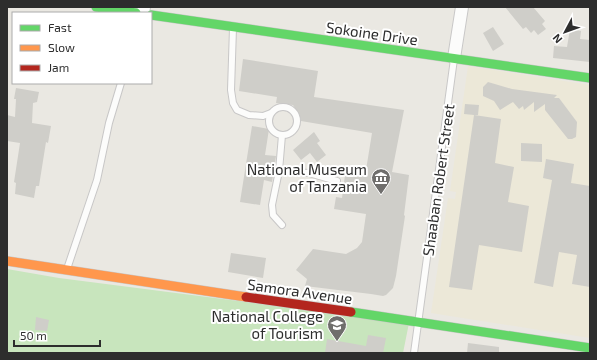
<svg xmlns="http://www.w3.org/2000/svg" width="597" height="360" viewBox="0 0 597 360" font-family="'Exo 2',sans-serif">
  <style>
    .education { fill: #ece8d8 }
    .green { fill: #c8e5bd }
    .building { fill: #cfcec9 }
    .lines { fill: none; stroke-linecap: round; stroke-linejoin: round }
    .lane-casing { stroke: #c8c7c7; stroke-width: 8 }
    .street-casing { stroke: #c8c7c7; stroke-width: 14 }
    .fast-casing { stroke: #c8c7c7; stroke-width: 10 }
    .slow-casing { stroke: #c8c7c7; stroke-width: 10 }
    .jam-casing { stroke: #c8c7c7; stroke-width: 10 }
    .lane { stroke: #fcfcfb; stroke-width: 6 }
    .street { stroke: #fcfcfb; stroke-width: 12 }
    .fast { stroke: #63d668; stroke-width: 9 }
    .slow { stroke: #ff974d; stroke-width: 9 }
    .jam { stroke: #b3261e; stroke-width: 9 }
    .labels { text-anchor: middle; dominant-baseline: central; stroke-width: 4; stroke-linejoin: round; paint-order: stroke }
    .street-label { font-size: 15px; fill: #2d2d2d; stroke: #fff }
    .poi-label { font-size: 15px; fill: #2d2d2d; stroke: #fff; text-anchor: end }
  </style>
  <rect width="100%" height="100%" fill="#eae8e2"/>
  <path class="education" d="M468 66 590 85V338L431 313 448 198 455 199 456 192 450 191Z"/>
  <path class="green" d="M7 269 59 278 409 323 403 353H7Z"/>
  <g class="building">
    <path d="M505 7H533L545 21 542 24 546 29 538 35 534 30 531 33 526 27 523 29Z"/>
    <path d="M493 27 504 44 493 51 483 33Z"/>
    <path d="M570 29 581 31 580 39 590 40V62L553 58 554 46 567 47Z"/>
    <path d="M243 59 318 71 314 97 404 110 392 172 409 175 404 215 405 216 396 276 393 288 386 295 383 296 371 294 305 286 307 279 296 270 313 249 346 254 357 248 362 242 366 214 334 209 336 197 342 198 346 167 366 170 372 133 301 121 299 114 293 105 276 103 277 97 239 91Z"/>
    <path d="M488 82 512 89 557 95 554 98H559L577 122 576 137 572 139H568L545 110V104L534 112V102L524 110 523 106 519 109 513 102 500 110 494 101 483 96V87Z"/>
    <path d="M16 88 39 92 37 102 33 103 32 123 51 126 48 143 46 142 39 186H36L34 198 15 194 16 183 14 182 20 143 7 141V115L15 117 16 99H14Z"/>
    <path d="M465 104 479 105 478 115H474L501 119 495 163 514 167 508 202 529 206 522 252 479 245 472 290 449 287 474 115 464 114Z"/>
    <path d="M252 126 269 129 265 155 276 156 272 182 264 180 260 205 240 202Z"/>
    <path d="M314 132 320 141 317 143 326 155 317 162 310 153 301 160 293 150Z"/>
    <path d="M521 143 542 144V162L521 161Z"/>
    <path d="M546 159 574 164 571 183 590 186V287L572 284 577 255 559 252 553 287 534 283 552 180 543 178Z"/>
    <path d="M231 253 266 258 263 278 228 272Z"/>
    <path d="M36 317 49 320 47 331 35 330Z"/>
    <path d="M368 335 386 338 383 353H325L327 339 366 346Z"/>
    <path d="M468 343 499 347V353H467Z"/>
  </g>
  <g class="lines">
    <g class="lane-casing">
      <g id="lane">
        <path d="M233 28 231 90 233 103 237 110 249 115 263 116 271 113"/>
        <circle cx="283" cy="121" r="14"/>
        <path d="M279 171 309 173 337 181"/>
        <path d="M282 225 273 215 272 205 279 171 282 135"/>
        <path d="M67 269 97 180 109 123 121 83"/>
        <path d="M414 353 454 59"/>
      </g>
    </g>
    <g class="street-casing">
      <g id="street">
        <path d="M143 13 144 7"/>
        <path d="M454 58 462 7"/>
      </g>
    </g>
    <g class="fast-casing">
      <g id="fast">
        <path d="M96 7 136 13"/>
        <path d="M151 15 590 78"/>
        <path d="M351 312 590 348"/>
      </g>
    </g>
    <g class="slow-casing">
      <path id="slow" d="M7 261 246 297"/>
    </g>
    <g class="jam-casing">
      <path id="jam" d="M246 297 351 312"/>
    </g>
    <use href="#lane" class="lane"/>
    <use href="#street" class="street"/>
    <use href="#fast" class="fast"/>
    <use href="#slow" class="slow"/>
    <use href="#jam" class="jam"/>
  </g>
  <defs>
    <g id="museum-pin" transform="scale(1)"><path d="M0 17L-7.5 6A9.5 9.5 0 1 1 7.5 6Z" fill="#6f6e6c" stroke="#fff"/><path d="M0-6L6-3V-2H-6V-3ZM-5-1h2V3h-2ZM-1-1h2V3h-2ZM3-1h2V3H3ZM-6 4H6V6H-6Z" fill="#fff"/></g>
    <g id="university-pin" transform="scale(1)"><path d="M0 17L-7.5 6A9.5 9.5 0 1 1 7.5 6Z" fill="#6f6e6c" stroke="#fff"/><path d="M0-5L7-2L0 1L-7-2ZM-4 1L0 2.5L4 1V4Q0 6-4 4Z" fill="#fff"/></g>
  </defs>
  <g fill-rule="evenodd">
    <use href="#museum-pin" x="381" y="178"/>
    <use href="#university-pin" x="337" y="325"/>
  </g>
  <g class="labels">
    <g class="street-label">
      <text transform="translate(372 33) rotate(8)">Sokoine Drive</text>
      <text transform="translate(438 180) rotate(-82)">Shaaban Robert Street</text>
      <text transform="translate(300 291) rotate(8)">Samora Avenue</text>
    </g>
    <g class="poi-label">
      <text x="367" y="169">National Museum<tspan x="367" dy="17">of Tanzania</tspan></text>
      <text x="323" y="316">National College<tspan x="323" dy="17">of Tourism</tspan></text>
    </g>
  </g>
  <rect width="597" height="360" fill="none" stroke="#2d2d2d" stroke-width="16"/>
  <rect x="12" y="12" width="140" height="72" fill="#ffffff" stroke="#ababab"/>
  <rect x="20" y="25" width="20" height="6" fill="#63d668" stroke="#ababab"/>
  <text x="48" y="32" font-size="12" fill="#2d2d2d">Fast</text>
  <rect x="20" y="45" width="20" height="6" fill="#ff974d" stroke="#ababab"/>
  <text x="48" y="52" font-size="12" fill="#2d2d2d">Slow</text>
  <rect x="20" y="65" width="20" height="6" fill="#b3261e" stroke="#ababab"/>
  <text x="48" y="72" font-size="12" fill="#2d2d2d">Jam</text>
  <g transform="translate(565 32) rotate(229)" stroke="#ffffff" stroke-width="3" paint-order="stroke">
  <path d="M0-3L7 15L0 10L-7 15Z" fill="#2d2d2d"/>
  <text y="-6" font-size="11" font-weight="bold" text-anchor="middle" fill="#2d2d2d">N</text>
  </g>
  <path d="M14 340v6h86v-6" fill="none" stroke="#2d2d2d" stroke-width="2"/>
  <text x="20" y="340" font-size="12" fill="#2d2d2d" stroke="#ffffff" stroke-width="3" paint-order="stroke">50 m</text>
</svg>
